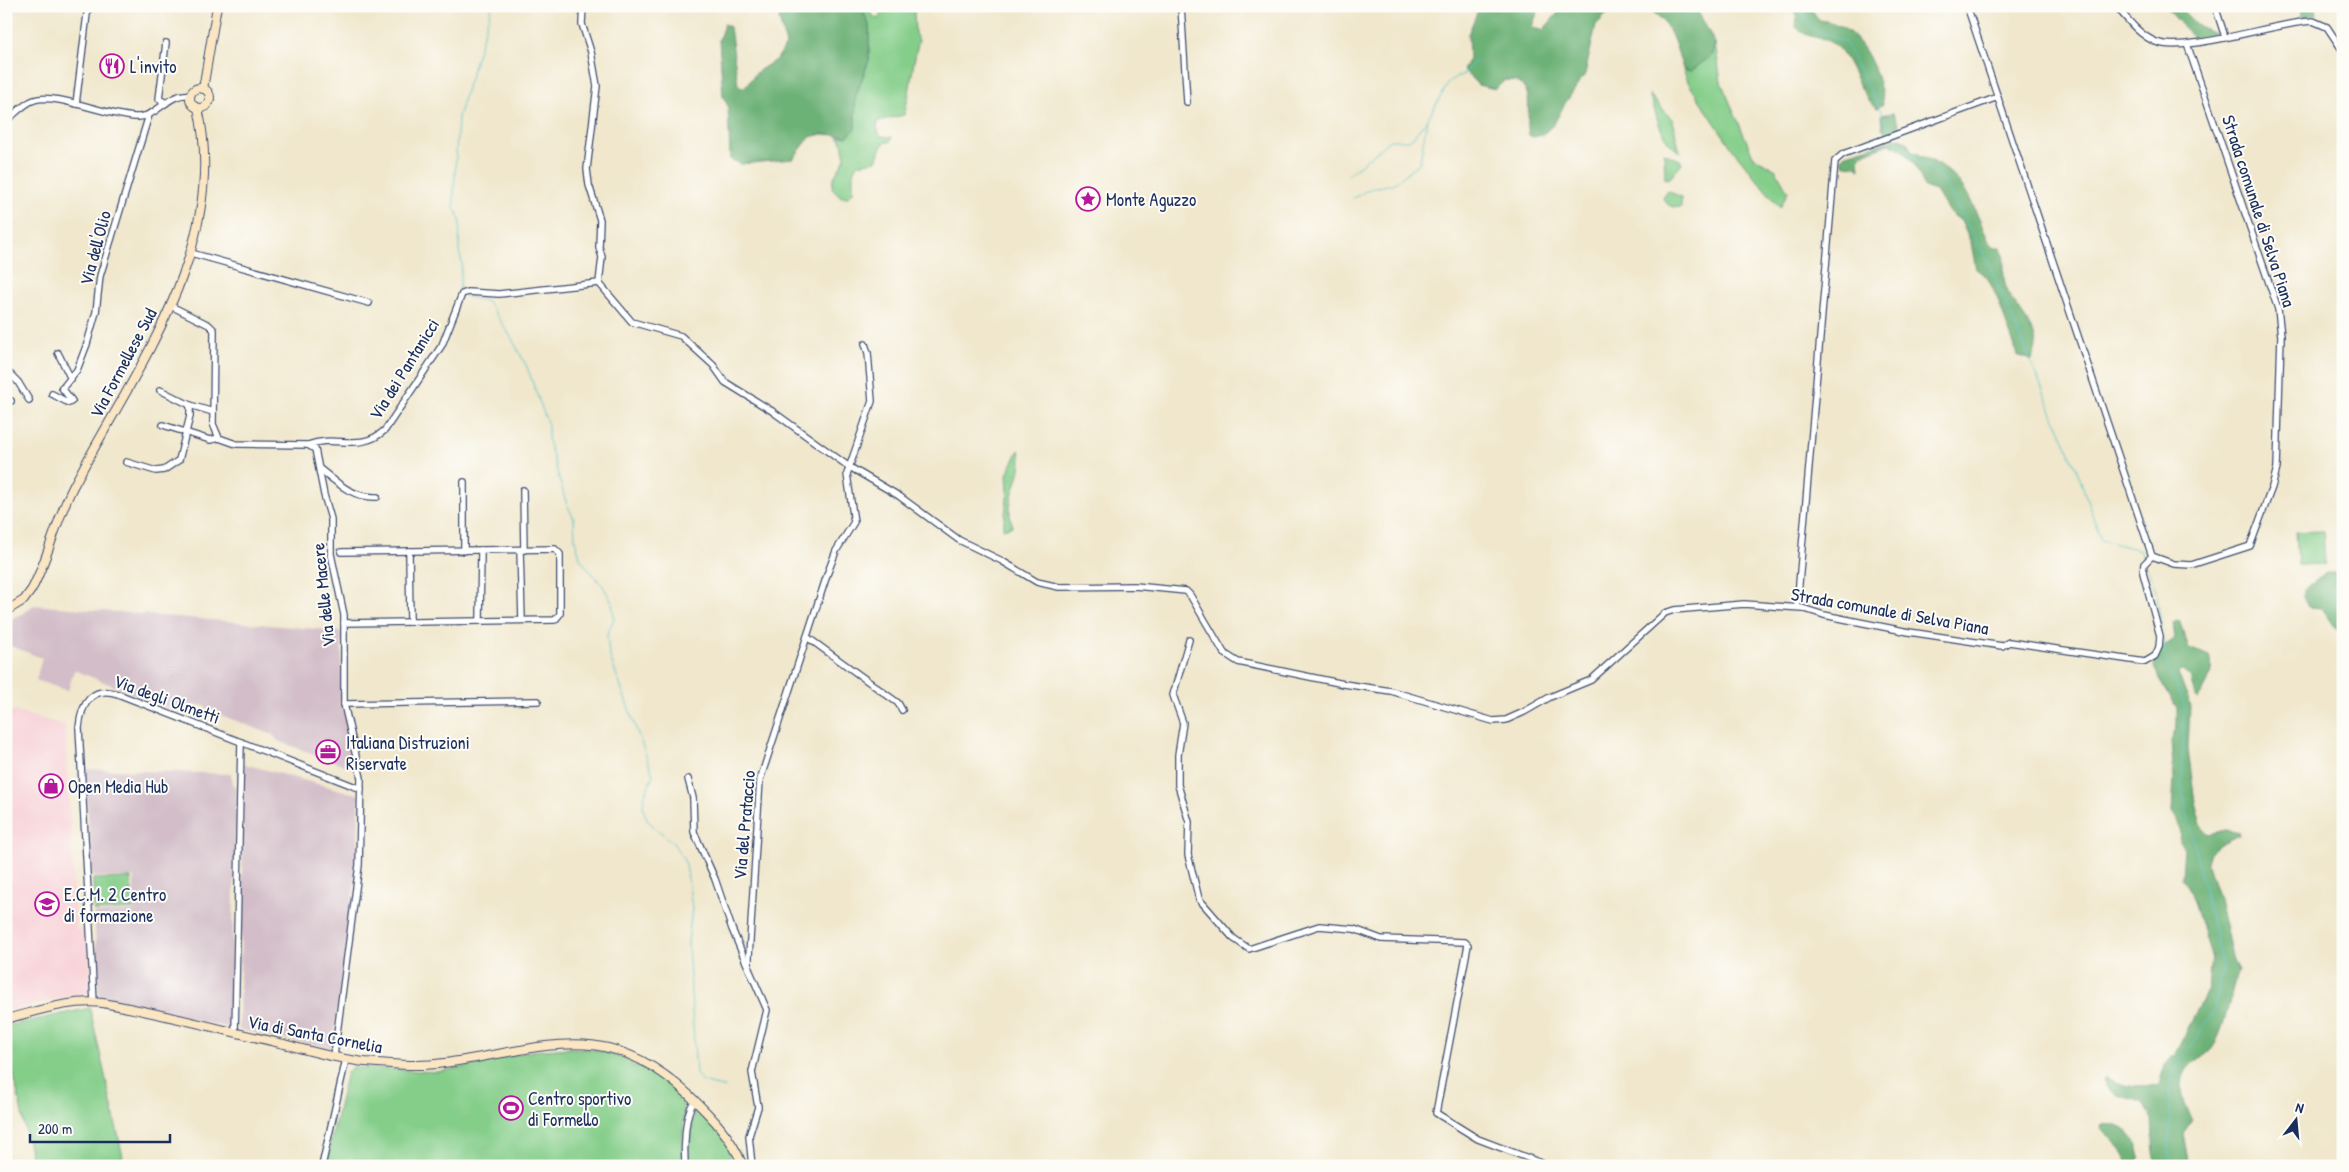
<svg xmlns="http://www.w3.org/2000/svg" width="2349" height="1172" viewBox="0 0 2349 1172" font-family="'Patrick Hand',sans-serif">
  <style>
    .built { fill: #f7cfd5 }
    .industrial { fill: #d2bdc8 }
    .green { fill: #85ce8a; stroke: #507e74 }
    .forest { fill: #6cb176; stroke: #44706a }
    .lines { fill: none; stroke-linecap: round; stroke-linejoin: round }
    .stream { stroke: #55c3cb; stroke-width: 1 }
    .street-casing { stroke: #3b4b6e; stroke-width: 8 }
    .secondary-casing { stroke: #3b4b6e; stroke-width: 10 }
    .street { stroke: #fff; stroke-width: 5.5 }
    .secondary { stroke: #fbe6c3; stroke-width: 8 }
    .labels { text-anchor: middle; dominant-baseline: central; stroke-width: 4; stroke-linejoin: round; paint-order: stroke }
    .poi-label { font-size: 18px; fill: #1b2f5e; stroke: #fdfcf7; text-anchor: start }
    .street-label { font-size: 18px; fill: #1b2f5e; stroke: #fdfcf7 }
  </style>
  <rect width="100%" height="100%" fill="#fdfcf7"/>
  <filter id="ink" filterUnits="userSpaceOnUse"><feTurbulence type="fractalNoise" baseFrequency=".02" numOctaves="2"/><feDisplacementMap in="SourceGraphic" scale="10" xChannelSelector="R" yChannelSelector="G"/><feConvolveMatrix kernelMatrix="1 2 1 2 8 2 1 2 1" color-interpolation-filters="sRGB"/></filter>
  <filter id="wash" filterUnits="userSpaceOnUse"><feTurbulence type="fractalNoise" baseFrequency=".0096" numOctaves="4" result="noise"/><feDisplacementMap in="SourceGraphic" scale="20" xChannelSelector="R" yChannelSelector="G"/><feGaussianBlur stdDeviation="1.12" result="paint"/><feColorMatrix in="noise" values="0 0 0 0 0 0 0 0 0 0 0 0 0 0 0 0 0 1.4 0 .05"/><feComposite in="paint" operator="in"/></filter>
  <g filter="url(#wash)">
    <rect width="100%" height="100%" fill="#f0e7cc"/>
    <path class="built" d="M6 709 65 725 76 930 88 929 91 994 67 997 6 1012Z"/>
    <g class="industrial">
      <path d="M34 605 340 631 342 634V701L358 770 278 741 273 735 205 709 206 706 194 705 193 718 74 670 68 691 36 680 42 658 6 644V621L22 614Z"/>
      <path d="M244 764 359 795 358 857 332 1048 239 1030Z"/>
      <path d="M85 769 231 774 232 784 237 787 230 1028 99 998 94 913 134 911V877H92Z"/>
    </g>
    <g class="green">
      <path d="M861 6H867L874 17 878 19 886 6 914 10 915 34 919 40C912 64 911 91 904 115L878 121 877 128 880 136 892 137 890 142H886L881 147 876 161 857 164 853 173V192L848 197H841L832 188 833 179 845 158 842 142 838 137 848 136 855 129V98L869 60V25Z"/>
      <path d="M1715 43 1721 82 1751 151 1753 156 1776 170 1788 192 1780 208 1733 150 1689 84 1683 69 1691 71 1711 56Z"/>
      <path d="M1649 94 1672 119 1680 152C1659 140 1658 116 1649 94Z"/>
      <path d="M1664 153 1680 160 1682 164 1670 178 1665 179Z"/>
      <path d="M1668 191 1681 197V207C1673 208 1667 206 1663 198Z"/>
      <path d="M1019 450C1028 474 1001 499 1013 526L1003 529 1008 491 1007 474Z"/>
      <path d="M2323 531 2325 564 2298 565 2296 532Z"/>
      <path d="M131 878 133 909 94 911 93 879Z"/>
      <path d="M90 1008 123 1157 90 1166H33L6 1038V1026Z"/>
      <path d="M570 1048 597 1050 631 1061 632 1066 637 1067 641 1063C653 1071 670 1080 678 1092 689 1108 680 1145 682 1166H325L347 1072 352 1067 436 1072 471 1066 532 1051Z"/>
      <path d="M699 1108 731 1148 728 1166H689V1145L695 1110Z"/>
    </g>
    <g class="forest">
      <path d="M781 6H861L869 25V60L855 98V129L848 136 822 134 810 137 793 159 741 164 730 159 728 106 723 96 719 40 724 24 730 27 738 85 744 88 757 72 777 59 786 45 779 19Z"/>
      <path d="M1480 6H1540L1532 26 1536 29 1543 30 1564 6H1625L1607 14 1596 25 1585 74 1564 105 1554 124 1542 135 1533 137 1529 135C1524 113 1540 81 1505 80L1495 89 1478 85 1463 69 1469 59 1468 34Z"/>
      <path d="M1637 6H1695L1715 43 1711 56 1691 71 1683 69C1675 43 1668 11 1637 6Z"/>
      <path d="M1792 6H1809L1819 20C1859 23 1879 68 1883 104L1877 108C1857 92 1854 65 1837 47 1826 35 1806 40 1796 27L1797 18Z"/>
      <path d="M2165 6H2178L2197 25 2216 34 2215 36 2195 40Z"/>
      <path d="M2300 6H2316L2317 15 2302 17Z"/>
      <path d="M1893 113 1901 129 1886 134 1882 127 1881 115Z"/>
      <path d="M1900 137 1908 143 1911 151C1966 174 1966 191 1989 242L1994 248H2001C2006 261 2003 266 2004 279 2007 303 2034 320 2036 345 2036 350 2033 355 2032 360L2018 356 1997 297 1987 277 1976 269 1971 243 1961 221 1948 211 1936 191 1924 187C1918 170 1908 147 1888 144L1861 155 1859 159 1860 169 1856 166 1844 165 1842 160 1844 155Z"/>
      <path d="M2326 573H2341L2343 577V638L2322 608 2308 607 2303 597 2304 590Z"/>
      <path d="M2179 620 2189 648 2210 656C2215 673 2206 686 2198 699L2195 697 2190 676 2181 669 2178 673 2190 705 2188 749 2195 802 2202 828 2207 834 2226 830 2240 833 2239 835 2220 844 2210 852 2207 862 2219 899 2233 961 2238 970C2230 994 2227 1021 2215 1044 2209 1055 2202 1056 2193 1063 2175 1076 2182 1105 2193 1119L2183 1133 2189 1166H2160L2154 1158 2152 1119 2142 1102C2126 1097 2109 1096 2103 1079L2106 1078C2122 1086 2141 1090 2159 1084L2165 1065 2175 1054 2208 989 2211 955 2191 893 2182 878 2184 848 2179 840C2181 828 2179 822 2172 812L2174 778 2171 741 2177 726V708L2158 677 2154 662 2161 647 2175 639 2173 623Z"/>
      <path d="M2102 1125C2124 1122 2137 1137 2140 1157L2132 1166H2127C2127 1151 2110 1139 2101 1128Z"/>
    </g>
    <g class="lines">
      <g class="stream">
        <path d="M1799 6 1810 27 1845 42 1892 133"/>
        <path d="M1895 139 1898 144 1941 177 1988 262 2077 470 2101 540 2140 550 2144 559"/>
        <path d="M1348 175 1390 140H1408L1413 137 1426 121"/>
        <path d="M1353 198 1370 189 1395 183 1420 162 1427 120 1440 98 1448 83 1456 77 1463 75 1472 64 1478 61"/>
        <path d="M459 293 462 263 459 251 460 220 454 206V194L458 117 492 6"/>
        <path d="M465 296 488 302 511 337 527 367 548 425V440L566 502 574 519 575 540 581 560 603 586 612 602 614 618 607 635 609 654 653 775 644 797 643 809 648 821 674 844 686 864 692 908 688 943 696 1074 703 1082 725 1088"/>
        <path d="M2146 565 2156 590 2162 632"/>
        <path d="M2163 638 2166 663 2184 706 2182 789 2222 968 2214 1010 2171 1077 2169 1154 2175 1166"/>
      </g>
    </g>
  </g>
  <g filter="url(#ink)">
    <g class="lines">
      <g class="street-casing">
        <g id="street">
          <path d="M583 6 582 24 591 52 597 86 587 169 589 185 600 220 599 247 602 257 599 283"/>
          <path d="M1181 6 1187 102"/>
          <path d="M1967 6 2152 556"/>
          <path d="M2116 6C2128 20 2139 35 2156 42 2185 54 2277 22 2313 21L2327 27 2343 51"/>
          <path d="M2215 6 2225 37"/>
          <path d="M166 103 159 99 166 43"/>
          <path d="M76 104 88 6"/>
          <path d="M6 121C15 114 23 104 34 100 57 92 112 118 139 117 158 116 169 92 190 95"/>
          <path d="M191 253 369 303"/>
          <path d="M599 283 632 322 681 336 713 365 725 382 772 411 848 466 899 496 959 540 1002 561 1037 582 1059 587 1135 586 1186 591 1190 595 1224 653 1238 662 1344 684 1391 691 1493 721 1506 720 1524 712 1550 697 1591 680 1665 613 1674 610 1744 604 1802 608 1824 615 1909 632 2002 646 2009 642 2145 662 2155 656 2159 647 2160 636 2143 573 2144 564 2152 556 2174 564 2191 565 2250 546 2272 487 2277 468 2281 336 2278 309 2187 44"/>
          <path d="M171 306 209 325 214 330 213 424 219 438 236 444 308 445 315 449 324 495 331 519V554L344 615V704L361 778 359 865 334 1056"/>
          <path d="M58 353 71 379"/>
          <path d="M10 374 18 382 29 400"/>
          <path d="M65 385 77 370 87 344 96 312 100 276 149 115"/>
          <path d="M160 390 190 405 213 412"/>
          <path d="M52 394 69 403 72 401 62 388"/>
          <path d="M6 401H11"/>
          <path d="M163 425 210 440 219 438"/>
          <path d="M308 445C336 434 360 453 385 430L442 345 462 294 468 292 499 294 599 283"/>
          <path d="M126 462 156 471 164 470 179 460 190 416V405"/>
          <path d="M320 469C337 483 353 498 377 497"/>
          <path d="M523 490 524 550"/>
          <path d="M520 550 522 620"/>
          <path d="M409 551 410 621"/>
          <path d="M464 551V482"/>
          <path d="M341 552 555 549 560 554V614L555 620 344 623"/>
          <path d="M1797 607 1835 161 1843 154 1998 97"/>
          <path d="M480 620 481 550"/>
          <path d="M807 637 898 703 902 710"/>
          <path d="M1189 640 1173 695 1183 723 1178 755V785L1189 822 1188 855 1199 899 1233 938 1249 949 1319 926 1354 929 1381 939 1465 942 1468 945 1436 1113 1478 1139 1549 1166"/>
          <path d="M344 704 538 701"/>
          <path d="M688 779 693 798 694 832 715 879 732 929 748 967"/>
          <path d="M94 1002 79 728C81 704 92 685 118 694L361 789"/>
          <path d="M235 1033 241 742"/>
          <path d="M322 1166 346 1059"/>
          <path d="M685 1166C684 1150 684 1112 695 1101"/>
          <path d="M752 1166 749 1136 758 1107 752 1072 767 1010 749 969V956L760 780 828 572 836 551 854 522 847 474 872 401 868 353 865 344"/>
        </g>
      </g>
      <g class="secondary-casing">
        <g id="secondary">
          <circle cx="200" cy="98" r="10"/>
          <path d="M203 89 217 6"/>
          <path d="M6 611 24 600 32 589C49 556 56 520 73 487 134 371 230 247 198 108"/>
          <path d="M6 1019C38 1011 70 999 103 1003 164 1014 223 1030 284 1044 310 1051 337 1059 365 1062 391 1064 418 1067 444 1063 543 1050 604 1015 689 1095 712 1117 731 1136 743 1166"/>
        </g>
      </g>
      <use href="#street" class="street"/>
      <use href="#secondary" class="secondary"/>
    </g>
  </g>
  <defs>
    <g id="restaurant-ring" transform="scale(1.25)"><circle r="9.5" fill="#fdfcf7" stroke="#b5179e" stroke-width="1.5"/><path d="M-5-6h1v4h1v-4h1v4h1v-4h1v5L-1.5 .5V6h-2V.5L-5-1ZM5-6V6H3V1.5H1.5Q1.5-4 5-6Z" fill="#b5179e"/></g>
    <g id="sight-ring" transform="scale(1.25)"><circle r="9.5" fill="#fdfcf7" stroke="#b5179e" stroke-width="1.5"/><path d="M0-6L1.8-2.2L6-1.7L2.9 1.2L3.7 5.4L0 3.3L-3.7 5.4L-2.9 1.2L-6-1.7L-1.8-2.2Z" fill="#b5179e"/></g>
    <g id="office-ring" transform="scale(1.25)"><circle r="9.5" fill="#fdfcf7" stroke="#b5179e" stroke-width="1.5"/><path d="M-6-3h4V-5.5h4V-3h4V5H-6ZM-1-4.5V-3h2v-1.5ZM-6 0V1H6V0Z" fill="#b5179e"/></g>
    <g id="shop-ring" transform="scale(1.25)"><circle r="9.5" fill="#fdfcf7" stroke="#b5179e" stroke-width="1.5"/><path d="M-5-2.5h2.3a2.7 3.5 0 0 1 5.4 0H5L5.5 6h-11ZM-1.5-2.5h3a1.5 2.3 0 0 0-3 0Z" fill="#b5179e"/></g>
    <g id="school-ring" transform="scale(1.25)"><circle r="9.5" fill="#fdfcf7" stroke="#b5179e" stroke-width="1.5"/><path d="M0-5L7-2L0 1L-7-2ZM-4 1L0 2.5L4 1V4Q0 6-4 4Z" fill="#b5179e"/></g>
    <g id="stadium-ring" transform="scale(1.25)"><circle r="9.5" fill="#fdfcf7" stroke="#b5179e" stroke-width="1.5"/><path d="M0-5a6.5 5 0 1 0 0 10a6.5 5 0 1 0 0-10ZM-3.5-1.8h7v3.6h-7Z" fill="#b5179e"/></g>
  </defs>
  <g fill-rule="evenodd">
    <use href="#restaurant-ring" x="112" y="66"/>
    <use href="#sight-ring" x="1088" y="199"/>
    <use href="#office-ring" x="328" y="752"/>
    <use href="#shop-ring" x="51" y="786"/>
    <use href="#school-ring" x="47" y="904"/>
    <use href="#stadium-ring" x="511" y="1108"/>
  </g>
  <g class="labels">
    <g class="poi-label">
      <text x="130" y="66">L'invito</text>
      <text x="1106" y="199">Monte Aguzzo</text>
      <text x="346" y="742">Italiana Distruzioni<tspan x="346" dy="21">Riservate</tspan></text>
      <text x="68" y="786">Open Media Hub</text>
      <text x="64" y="894">E.C.M. 2 Centro<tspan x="64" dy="21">di formazione</tspan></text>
      <text x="528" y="1098">Centro sportivo<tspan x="528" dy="21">di Formello</tspan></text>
    </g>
    <g class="street-label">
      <text transform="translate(2259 211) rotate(72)">Strada comunale di Selva Piana</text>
      <text transform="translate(95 248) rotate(-75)">Via dell'Olio</text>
      <text transform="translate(123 363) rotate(-62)">Via Formellese Sud</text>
      <text transform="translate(404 369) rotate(-58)">Via dei Pantanicci</text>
      <text transform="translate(323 595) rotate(-96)">Via delle Macere</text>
      <text transform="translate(1890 611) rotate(10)">Strada comunale di Selva Piana</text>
      <text transform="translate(167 699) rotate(20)">Via degli Olmetti</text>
      <text transform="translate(744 825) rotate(-85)">Via del Prataccio</text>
      <text transform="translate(315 1034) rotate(11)">Via di Santa Cornelia</text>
    </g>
  </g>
  <rect width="2349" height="1172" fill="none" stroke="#fdfcf7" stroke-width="25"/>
  <g transform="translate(2296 1120) rotate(16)" stroke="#fdfcf7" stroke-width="4" paint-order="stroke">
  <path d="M0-4L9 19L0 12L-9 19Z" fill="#1b2f5e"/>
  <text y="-8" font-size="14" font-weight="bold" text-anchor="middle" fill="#1b2f5e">N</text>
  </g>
  <path d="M30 1134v8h140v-8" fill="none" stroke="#1b2f5e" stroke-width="2.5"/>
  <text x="38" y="1134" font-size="15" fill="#1b2f5e" stroke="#fdfcf7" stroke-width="4" paint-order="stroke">200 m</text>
</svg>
